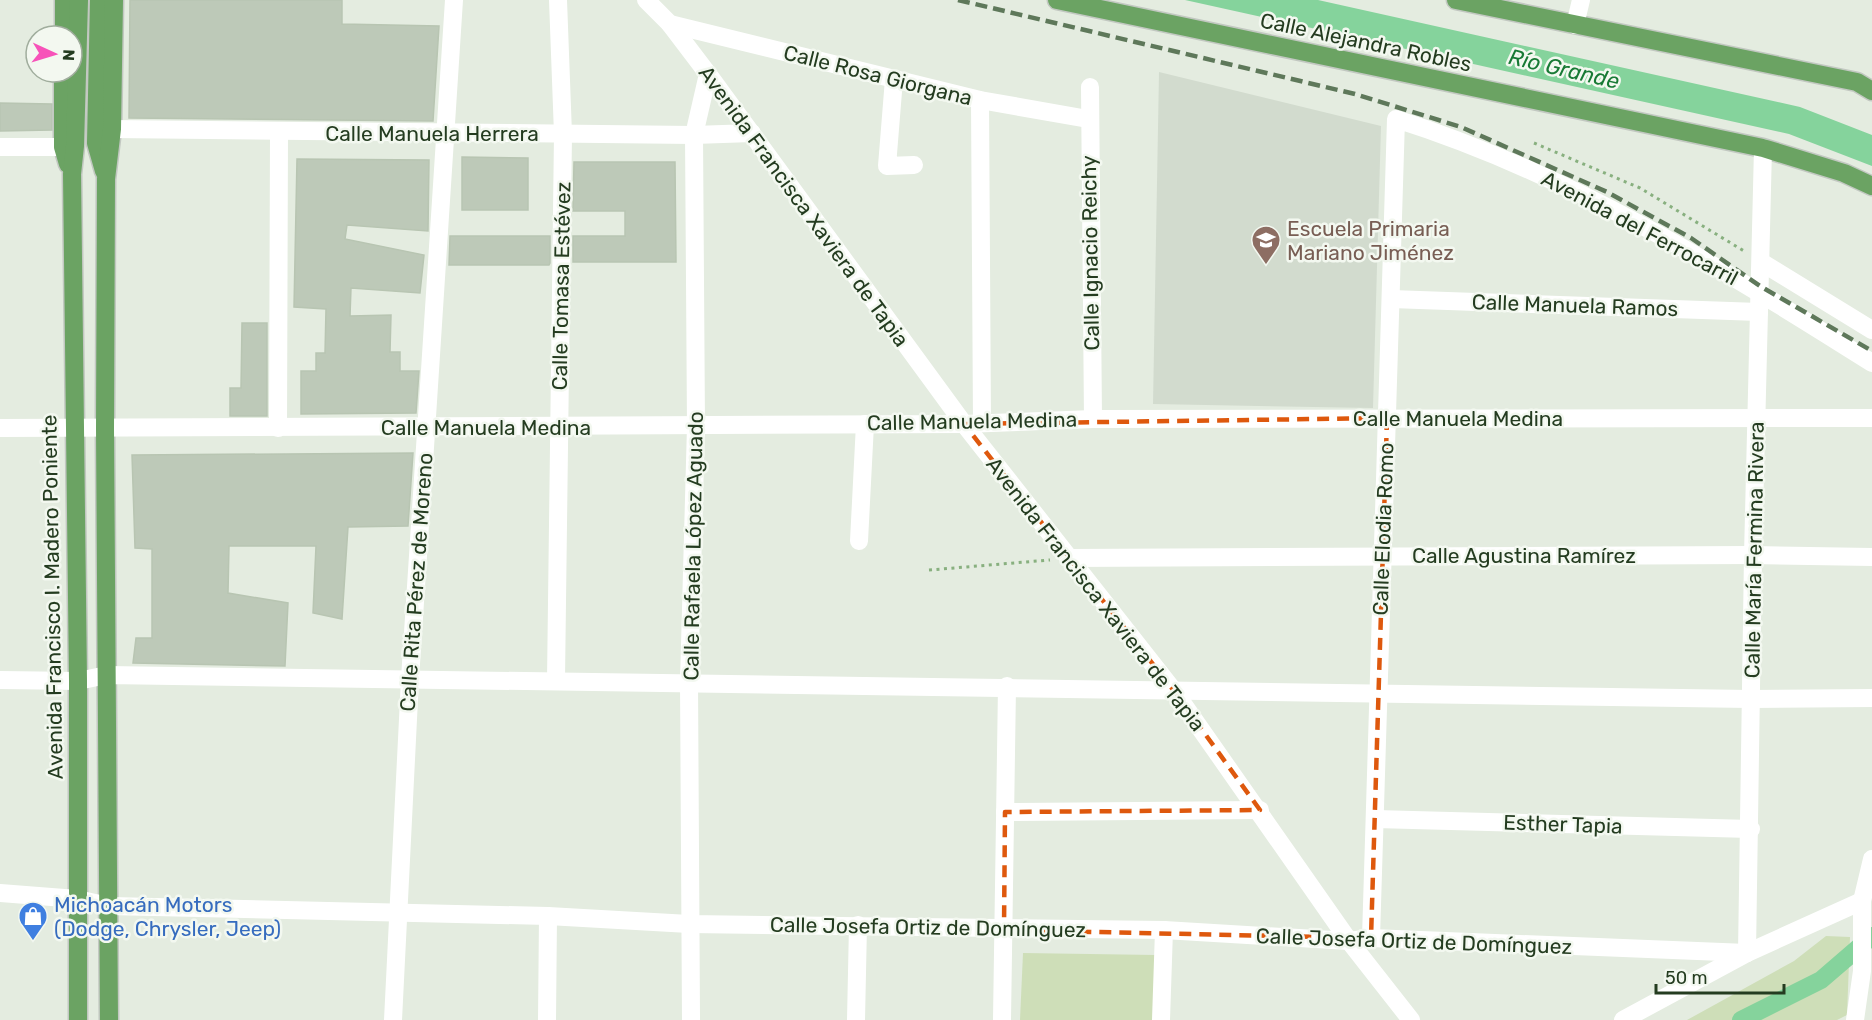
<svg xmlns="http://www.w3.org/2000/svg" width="1872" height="1020" viewBox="0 0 1872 1020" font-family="Rubik,sans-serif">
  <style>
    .built { fill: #d2dbce }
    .green { fill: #cedeb8 }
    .water { fill: #85d39c }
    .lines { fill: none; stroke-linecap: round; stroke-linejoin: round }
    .canal { stroke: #85d39c; stroke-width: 18 }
    .building { fill: #bdc9b8; stroke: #b8c5b2; stroke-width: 1.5 }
    .major-casing { stroke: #c2c8c1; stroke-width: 21 }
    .path { stroke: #88b07f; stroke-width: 3; stroke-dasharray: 3 4.5; stroke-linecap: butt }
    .minor { stroke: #fff; stroke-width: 18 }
    .major { stroke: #6ba363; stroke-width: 18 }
    .rail { stroke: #5e785a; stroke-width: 4.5; stroke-dasharray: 12 6; stroke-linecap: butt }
    .marked { fill: none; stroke: #de580d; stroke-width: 4.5; stroke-dasharray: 12 8; stroke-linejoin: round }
    .labels { text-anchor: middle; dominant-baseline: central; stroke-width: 5; stroke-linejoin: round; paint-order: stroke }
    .street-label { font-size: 21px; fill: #243c20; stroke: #f3f8f0 }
    .education-label { font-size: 21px; fill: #785e54; stroke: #f3f8f0; text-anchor: start }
    .shop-label { font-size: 21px; fill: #366cbe; stroke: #f3f8f0; text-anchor: start }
    .water-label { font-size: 22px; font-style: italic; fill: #187a35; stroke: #f3f8f0 }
  </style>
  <rect width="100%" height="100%" fill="#e4ece0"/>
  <path class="built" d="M1159 72 1381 126 1373 408 1153 404Z"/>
  <g class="green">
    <path d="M1826 936 1850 937 1847 1015 1837 1020H1687L1794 961Z"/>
    <path d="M1023 953 1156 955 1153 1020H1020Z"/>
  </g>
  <path class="water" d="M1185 0H1318L1800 107 1872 135V166L1789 134Z"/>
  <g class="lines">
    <path class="canal" d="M1741 1020 1821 980 1872 936"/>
  </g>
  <g class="building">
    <path d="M130 0H342V24L439 26 433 121 129 118Z"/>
    <path d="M0 103 52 104V130L0 131Z"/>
    <path d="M462 157 528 158V210H462Z"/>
    <path d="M297 159 429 160 428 231 347 225 345 239 424 255 420 293 351 288 350 316 391 315 390 352H400V371H419L416 413 301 414V371H316V353H325L326 309 294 307Z"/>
    <path d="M574 162H675L676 262H573V236H625V211H573Z"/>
    <path d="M450 236H550V263L549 265H449Z"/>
    <path d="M242 323H267V416H230V388H241Z"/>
    <path d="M413 453 408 526 348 527 342 619 313 613 316 546H229L228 593 288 603 285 666 133 663 136 638H152V549L135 548 132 455Z"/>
  </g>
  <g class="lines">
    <g class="major-casing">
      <g id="major">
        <path d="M99 0 96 143 104 171"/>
        <path d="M1057 0 1763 148 1844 173 1872 186"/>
        <path d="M1456 0 1857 82 1872 91"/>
        <path d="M64 36V0"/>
        <path d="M63 72V147L68 164"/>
        <path d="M78 1020V681L72 174 75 146 79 0"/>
        <path d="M109 1020 105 429 106 179 112 129 114 0"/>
      </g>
    </g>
    <g class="path">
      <path d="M1534 143 1640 188 1744 251"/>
      <path d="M929 570 1050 560"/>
    </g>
    <g class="minor">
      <path d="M646 0 670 24 708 74 964 424 1174 691 1349 941 1411 1020"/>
      <path d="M670 24 980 100 1088 119"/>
      <path d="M1575 25 1581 0"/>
      <path d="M894 79 887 166 914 165"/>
      <path d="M1090 87 1093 419"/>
      <path d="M980 100 982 423"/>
      <path d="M112 129 694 135 752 133"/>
      <path d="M0 147H63"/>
      <path d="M1761 262 1872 330"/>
      <path d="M1391 299 1759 312"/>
      <path d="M0 428 964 424 1093 419 1872 418"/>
      <path d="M278 428 279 132"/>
      <path d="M859 541 865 424"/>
      <path d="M1068 558 1753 555 1872 557"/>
      <path d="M0 680 78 681 107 675 1751 699 1872 698"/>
      <path d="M556 680 563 134 558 0"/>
      <path d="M1005 812 1260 810"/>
      <path d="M1375 819 1751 829"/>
      <path d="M0 893 77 899 109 906 548 916 689 924 1164 930 1349 941 1371 938 1747 953"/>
      <path d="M1371 938 1396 119C1567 173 1721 267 1872 363"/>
      <path d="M1747 953 1753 555 1763 148"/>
      <path d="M393 1020 410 679 454 0"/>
      <path d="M547 1020 548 916"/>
      <path d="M691 1020 689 682 696 426 694 135 708 74"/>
      <path d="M856 1020 858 925"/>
      <path d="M1002 1020 1007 686"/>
      <path d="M1161 1020 1164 930"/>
      <path d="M1623 1020 1747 953 1862 901"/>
      <path d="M1855 1020 1862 971V901L1872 859"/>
    </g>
    <use href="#major" class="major"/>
    <path class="rail" d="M958 0 1355 94 1461 127 1607 192 1691 238 1760 286 1872 351"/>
  </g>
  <path class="marked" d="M1387 418 1371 938 1004 930 1005 812 1260 810 1174 691 964 424Z"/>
  <defs>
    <g id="school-pin" transform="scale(1.5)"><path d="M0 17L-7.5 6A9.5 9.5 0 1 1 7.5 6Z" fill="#8d6e63" stroke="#f3f8f0"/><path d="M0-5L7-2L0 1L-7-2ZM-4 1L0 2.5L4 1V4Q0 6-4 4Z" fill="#fff"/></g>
    <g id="shop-pin" transform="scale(1.5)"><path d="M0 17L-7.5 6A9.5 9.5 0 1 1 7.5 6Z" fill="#3f7fe0" stroke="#f3f8f0"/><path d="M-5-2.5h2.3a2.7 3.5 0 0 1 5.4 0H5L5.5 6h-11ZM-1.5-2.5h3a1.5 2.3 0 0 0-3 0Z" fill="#fff"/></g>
  </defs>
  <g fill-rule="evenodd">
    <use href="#school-pin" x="1266" y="240"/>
    <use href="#shop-pin" x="33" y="916"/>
  </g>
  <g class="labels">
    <g class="street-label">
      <text transform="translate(1366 42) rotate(12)">Calle Alejandra Robles</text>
      <text transform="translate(878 75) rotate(14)">Calle Rosa Giorgana</text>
      <text x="432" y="133">Calle Manuela Herrera</text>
      <text transform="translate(804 206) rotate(54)">Avenida Francisca Xaviera de Tapia</text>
      <text transform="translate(1640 228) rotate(28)">Avenida del Ferrocarril</text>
      <text transform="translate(1090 253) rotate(-91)">Calle Ignacio Reichy</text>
      <text transform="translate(561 286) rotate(-89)">Calle Tomasa Estévez</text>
      <text transform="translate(1575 305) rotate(2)">Calle Manuela Ramos</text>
      <text x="1458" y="418">Calle Manuela Medina</text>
      <text transform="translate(972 421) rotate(-1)">Calle Manuela Medina</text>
      <text x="486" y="427">Calle Manuela Medina</text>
      <text transform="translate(1383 529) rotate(-88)">Calle Elodia Romo</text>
      <text transform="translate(693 546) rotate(-89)">Calle Rafaela López Aguado</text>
      <text transform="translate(1754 550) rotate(-89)">Calle María Fermina Rivera</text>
      <text x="1524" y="555">Calle Agustina Ramírez</text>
      <text transform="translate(416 582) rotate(-86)">Calle Rita Pérez de Moreno</text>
      <text transform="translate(1096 594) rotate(52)">Avenida Francisca Xaviera de Tapia</text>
      <text transform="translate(52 597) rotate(-91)">Avenida Francisco I. Madero Poniente</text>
      <text transform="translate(1563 824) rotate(2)">Esther Tapia</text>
      <text transform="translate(928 927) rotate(1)">Calle Josefa Ortiz de Domínguez</text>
      <text transform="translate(1414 941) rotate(2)">Calle Josefa Ortiz de Domínguez</text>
    </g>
    <g class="education-label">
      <text x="1287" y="228">Escuela Primaria<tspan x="1287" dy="24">Mariano Jiménez</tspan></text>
    </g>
    <g class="shop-label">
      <text x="54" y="904">Michoacán Motors<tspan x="54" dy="24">(Dodge, Chrysler, Jeep)</tspan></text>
    </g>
    <g class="water-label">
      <text transform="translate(1564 69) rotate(13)">Río Grande</text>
    </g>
  </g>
  <g transform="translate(54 54) rotate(94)"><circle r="28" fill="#f3f8f0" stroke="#a0ad9d" stroke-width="1.5"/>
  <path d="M0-4.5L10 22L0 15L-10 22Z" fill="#f752b9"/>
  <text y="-9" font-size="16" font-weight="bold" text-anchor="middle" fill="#243c20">N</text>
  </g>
  <path d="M1656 984v9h128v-9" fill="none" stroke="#243c20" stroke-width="3"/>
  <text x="1665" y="984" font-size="18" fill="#243c20" stroke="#f3f8f0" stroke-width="4.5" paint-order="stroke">50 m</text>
</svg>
